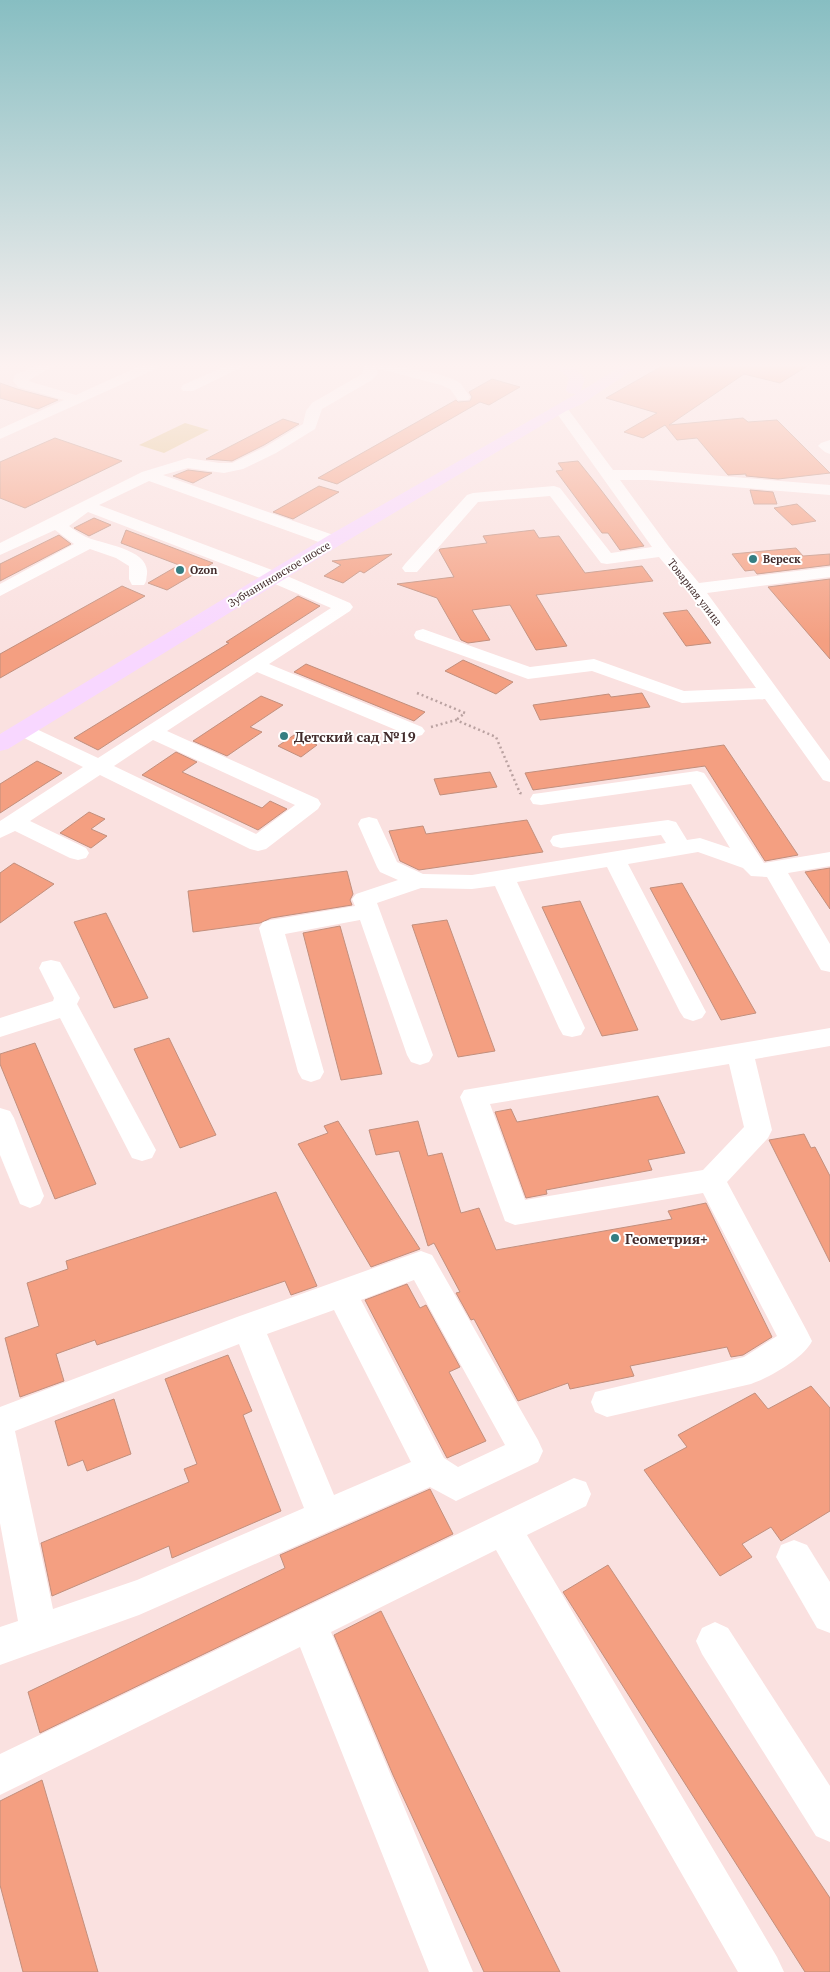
<svg xmlns="http://www.w3.org/2000/svg" width="830" height="1972" viewBox="0 0 830 1972" font-family="'PT Serif',serif">
  <style>
    .green { fill: #e5c58f }
    .building { fill: #f49f81; stroke: #c28f7d }
    .lines { fill: none; stroke-linecap: round; stroke-linejoin: round }
    .path { stroke: #baa2a1; stroke-width: 2.5; stroke-dasharray: 2 3; stroke-linecap: butt }
    .minor { fill: #fff; fill-rule: evenodd }
    .major { fill: #f8d7ff; fill-rule: evenodd }
    .poi-dot { fill: #357e82; stroke: #fff; stroke-width: 2 }
    .labels { text-anchor: middle; dominant-baseline: central; stroke-width: 4; stroke-linejoin: round; paint-order: stroke }
    .far-poi-label { font-size: 11px; font-weight: bold; fill: #422b2b; stroke: #fff; text-anchor: start }
    .far-street-label { font-size: 11px; fill: #422b2b; stroke: #fff }
    .poi-label { font-size: 14px; font-weight: bold; fill: #422b2b; stroke: #fff; text-anchor: start }
  </style>
  <rect width="100%" height="100%" fill="#fae1e0"/>
  <path class="green" d="M185 423 209 430 164 453 139 445Z"/>
  <g class="building">
    <path d="M664 365H809L780 383 744 374 669 425 743 418 748 422 777 420 830 473 778 479 746 476V474L728 475 697 438 677 440 665 425 643 438 624 432 657 413 606 398Z"/>
    <path d="M492 379 520 387 489 405 480 402 337 484 318 478 456 400 458 402 470 401 472 397 469 392Z"/>
    <path d="M0 383 17 389 58 400 38 409 0 398Z"/>
    <path d="M283 419 299 424 264 445 232 461 206 459Z"/>
    <path d="M55 438 122 461 25 508 0 498V462Z"/>
    <path d="M578 461 598 486 644 546 620 550 608 533H602L556 471 563 470 558 463Z"/>
    <path d="M188 470 212 473 193 483 173 476Z"/>
    <path d="M319 486 339 492 293 519 273 512Z"/>
    <path d="M750 490 773 492 777 504H754Z"/>
    <path d="M797 504 816 521 792 525 774 508Z"/>
    <path d="M94 518 111 525 89 536 74 528Z"/>
    <path d="M126 530 213 563 167 590 148 583 179 565 121 543Z"/>
    <path d="M534 530 539 538 559 536 585 573 642 566 653 581 536 595 567 646 536 650 510 605 472 610 490 640 468 643 461 640 437 598 397 584 454 577 439 550 440 549 487 543 483 536Z"/>
    <path d="M59 535 71 544 0 581V564Z"/>
    <path d="M796 548 803 556 830 554V565L757 574 754 570 745 571 732 554Z"/>
    <path d="M392 554 364 573 360 571 343 583 324 576 341 565 332 561Z"/>
    <path d="M830 579V659L768 587Z"/>
    <path d="M122 586 145 596 0 678V654Z"/>
    <path d="M298 596 320 606 98 750 74 738 229 643 226 642Z"/>
    <path d="M687 610 711 643 686 646 663 613Z"/>
    <path d="M463 660 513 682 496 694 445 671Z"/>
    <path d="M306 664 425 712 414 721 294 672Z"/>
    <path d="M642 693 650 707 540 720 533 705 609 694 611 697Z"/>
    <path d="M261 696 283 705 250 727 262 732 227 756 193 741Z"/>
    <path d="M294 735 317 745 301 757 278 746Z"/>
    <path d="M724 745 798 855 765 861 705 766 533 790 525 773Z"/>
    <path d="M176 752 197 762 182 772 262 808 270 801 287 809 258 830 142 775Z"/>
    <path d="M37 761 62 773 0 813V784Z"/>
    <path d="M490 772 497 787 440 795 434 779Z"/>
    <path d="M89 812 105 819 91 829 107 836 91 848 60 833Z"/>
    <path d="M527 820 543 852 419 870 400 861 389 831 423 826 426 834Z"/>
    <path d="M14 863 54 884 0 923V873Z"/>
    <path d="M830 868V909L805 872Z"/>
    <path d="M347 871 353 894 350 900 352 905 271 918 260 923 193 932 188 891Z"/>
    <path d="M682 883 756 1013 721 1020 650 888Z"/>
    <path d="M580 901 638 1030 602 1036 542 907Z"/>
    <path d="M106 913 148 998 114 1008 74 922Z"/>
    <path d="M447 920 495 1051 458 1057 412 925Z"/>
    <path d="M340 926 382 1074 341 1080 303 933Z"/>
    <path d="M169 1038 216 1135 180 1148 134 1049Z"/>
    <path d="M35 1043 96 1184 55 1199 0 1064V1054Z"/>
    <path d="M658 1096 685 1153 648 1160 652 1170 546 1190 547 1194 526 1198 495 1112 511 1109 517 1122Z"/>
    <path d="M338 1121 393 1207 420 1249 371 1267 298 1144 328 1133 324 1126Z"/>
    <path d="M418 1121 428 1156 442 1153 461 1213 479 1208 496 1250 672 1219 668 1211 706 1203 772 1337 743 1355 731 1357 727 1347 630 1366 634 1376 570 1389 568 1383 518 1401 474 1319 471 1320 456 1293 460 1292 434 1243 428 1246 399 1151 376 1155 369 1130Z"/>
    <path d="M804 1134 811 1148 815 1147 830 1176V1262L769 1140Z"/>
    <path d="M276 1192 317 1286 291 1295 285 1281 97 1345 95 1340 56 1354 64 1381 20 1397 5 1338 39 1326 27 1283 68 1269 66 1261Z"/>
    <path d="M407 1284 420 1308 426 1305 460 1367 449 1372 486 1441 447 1458 365 1300Z"/>
    <path d="M228 1355 252 1411 243 1415 281 1511 172 1558 169 1546 52 1596 41 1543 189 1482 184 1469 197 1464 165 1379Z"/>
    <path d="M811 1386 830 1408V1511L781 1541 771 1527 742 1544 752 1557 720 1576 644 1470 687 1447 678 1435 755 1393 768 1409Z"/>
    <path d="M114 1399 131 1454 87 1471 83 1460 68 1466 55 1421Z"/>
    <path d="M430 1489 453 1534 40 1733 28 1692 285 1568 280 1555Z"/>
    <path d="M608 1565 830 1898V1972H805L563 1592Z"/>
    <path d="M381 1611 560 1972H484L393 1775 334 1635Z"/>
    <path d="M42 1780 98 1972H23L0 1885V1801Z"/>
  </g>
  <g class="lines">
    <g class="path">
      <path d="M417 693 465 713 456 720"/>
      <path d="M431 727 456 720 496 737 520 793 524 794"/>
    </g>
    <g class="minor">
      <path d="M37 365H55L28 381 76 395 142 365H160L158 368 0 439V429L64 400 18 387 13 381 15 375Z"/>
      <path d="M228 365H246L193 391H183L181 388 183 385Z"/>
      <path d="M364 365C383 364 447 371 461 384 464 388 467 393 470 397L468 400H458L450 389 441 385 376 368 378 374 372 380 322 409 315 429 276 453 243 469 224 473 188 468 163 475 339 537 341 541 339 545H327L149 481 99 505 280 573 350 603 353 607 350 611 269 664 422 727 425 731 422 735 415 737 408 735 257 672 167 731 318 799 321 804 318 809 266 849 258 851 250 849 100 775 30 821 86 848 89 853 86 858 78 860 70 858 15 831 0 838V821L83 767 16 734 13 730 16 726 23 724 30 726 98 758 331 608 268 581 88 512 69 526C74 530 80 534 86 537 102 544 150 549 147 574 146 579 147 581 144 585H132L129 579V566L116 558 90 549 0 596V584L74 544 55 530 0 555V543L142 472 188 458 219 463H232L265 447 303 424 306 411 312 403 362 374ZM153 740 295 805 256 834 114 766Z"/>
      <path d="M560 404 565 405 613 470H648L830 485V495L648 480H620L669 547 699 583 830 567V577L707 593 830 761V782L823 780 765 699 682 703 592 671 528 679 416 639 414 635 416 631 423 629 530 667 594 659 684 691 756 688 689 593 659 557 607 564 601 563 550 496 478 502 417 572H405L402 568 405 564 467 495 473 493 554 486 560 488 611 553 652 547 553 408Z"/>
      <path d="M830 440V454L825 452 818 446 821 443Z"/>
      <path d="M697 771 704 773 764 863 830 852V866L788 873 830 944V972L821 970 767 877 751 876 743 868 698 852 628 864 706 1012 702 1018 693 1021 684 1018 680 1012 607 867 517 882 585 1028 581 1035 572 1037 563 1035 559 1028 495 886 472 889 421 888 377 903 433 1055 429 1062 420 1065 411 1062 407 1055 360 920 285 934 324 1072 320 1079 311 1082 302 1079 298 1072 259 928 263 922 271 920 355 906 352 899 356 894 398 880 380 872 377 867 358 824 361 819 369 817 377 819 397 862 423 874 472 875 666 843 661 835 561 848 553 846 550 841 553 836 561 834 668 820 676 822 687 840 700 838 730 848 691 784 541 805 533 804 530 799 533 794 541 793Z"/>
      <path d="M51 960 60 962 80 998 77 1004 156 1150 152 1158 142 1161 132 1158 60 1018 0 1037V1018L53 1001 54 998 39 968 42 962Z"/>
      <path d="M830 1028V1046L755 1059 772 1130 768 1138 727 1182 807 1331 812 1341C804 1358 769 1378 751 1384L607 1417 595 1412 591 1402 595 1392 744 1357 777 1336 703 1193 515 1225 505 1221 460 1097 464 1090ZM729 1064 744 1127 703 1170 525 1200 490 1104Z"/>
      <path d="M0 1108 10 1111 14 1118 44 1196 40 1204 30 1208 20 1204 0 1155Z"/>
      <path d="M421 1251 432 1255 538 1440 543 1451 538 1462 456 1501 430 1487 139 1615 0 1665V1627L18 1621 0 1523V1407L237 1317ZM414 1280 505 1445 458 1467 444 1458 361 1300ZM334 1310 411 1462 334 1495 267 1334ZM239 1344 304 1508 137 1580 53 1609 15 1431Z"/>
      <path d="M574 1478 586 1482 591 1494 586 1506 527 1535 777 1957 784 1972H738L496 1550 331 1632 473 1972H429L300 1647 0 1795V1754Z"/>
      <path d="M794 1540 807 1545 830 1582V1633L817 1628 776 1557 781 1545Z"/>
      <path d="M715 1622 728 1628 830 1786V1842L816 1836 702 1654 696 1641 702 1628Z"/>
    </g>
    <path class="major" d="M554 365 575 367 585 378 581 391 623 365H640L582 404 566 411 340 545 8 749 0 751V734L326 537 576 394 569 393 566 390 569 378Z"/>
  </g>
  <linearGradient id="sky" x2="0" y2="1"><stop stop-color="#87bec2"/><stop offset="0.57" stop-color="#fdf2f1"/><stop offset="1" stop-color="#fdf2f1" stop-opacity="0"/></linearGradient>
  <rect width="830" height="641" fill="url(#sky)"/>
  <g class="poi-dot">
    <circle cx="753" cy="559" r="5"/>
    <circle cx="180" cy="570" r="5"/>
    <circle cx="284" cy="736" r="5"/>
    <circle cx="615" cy="1238" r="5"/>
  </g>
  <g class="labels">
    <g class="far-poi-label">
      <text x="763" y="559">Вереск</text>
      <text x="190" y="570">Ozon</text>
    </g>
    <g class="far-street-label">
      <text transform="translate(279 574) rotate(-31)">Зубчаниновское шоссе</text>
      <text transform="translate(695 592) rotate(52)">Товарная улица</text>
    </g>
    <g class="poi-label">
      <text x="294" y="736">Детский сад №19</text>
      <text x="625" y="1238">Геометрия+</text>
    </g>
  </g>
</svg>
